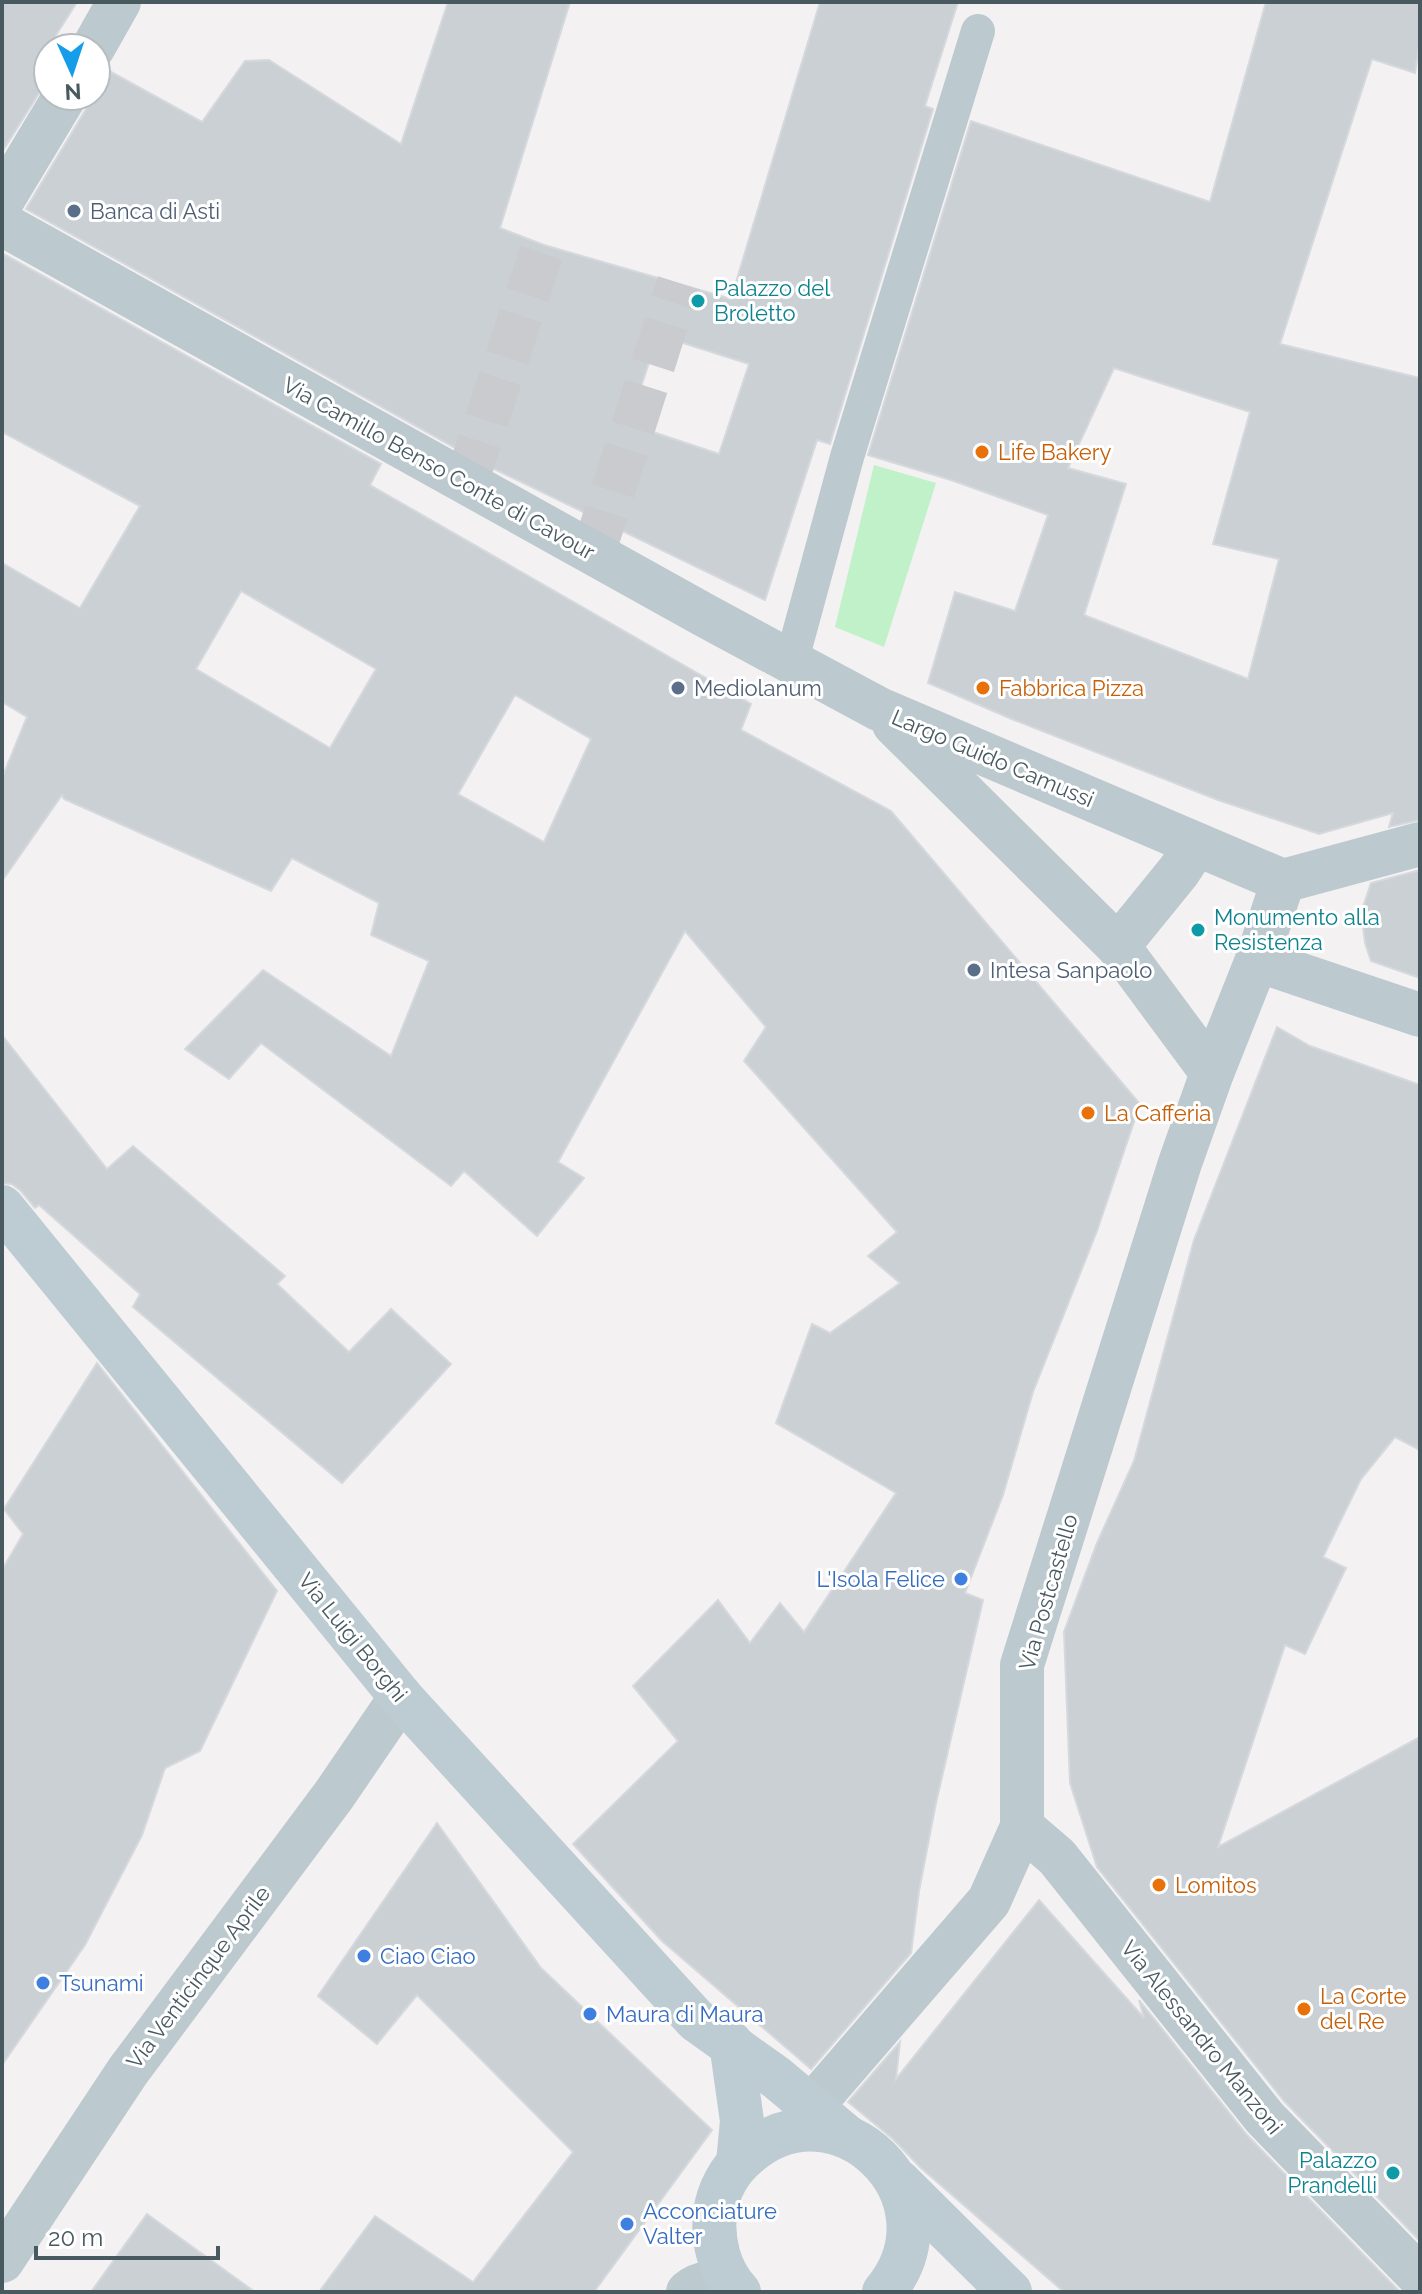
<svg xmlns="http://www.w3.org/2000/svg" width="1422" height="2294" viewBox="0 0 1422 2294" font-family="Raleway,sans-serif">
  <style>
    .green { fill: #c0f1c9 }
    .building { fill: #cbd0d4; stroke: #d5d9dd; stroke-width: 2; fill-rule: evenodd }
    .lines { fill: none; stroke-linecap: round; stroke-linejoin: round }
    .street-tunnel { stroke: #c9cbce; stroke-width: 44; stroke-dasharray: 44 22; stroke-linecap: butt }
    .lane { stroke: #bcc9ce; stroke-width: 34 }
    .street { stroke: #bcc9ce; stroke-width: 44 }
    .secondary { stroke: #bdccd3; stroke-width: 44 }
    .service-dot { fill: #5c6f8a; stroke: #fff; stroke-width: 3 }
    .culture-dot { fill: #0f9aa8; stroke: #fff; stroke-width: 3 }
    .food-dot { fill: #e8710a; stroke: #fff; stroke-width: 3 }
    .shop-dot { fill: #3f7fe0; stroke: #fff; stroke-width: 3 }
    .labels { text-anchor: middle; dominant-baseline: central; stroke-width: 6; stroke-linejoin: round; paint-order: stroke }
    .service-label { font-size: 22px; fill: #4e5e75; stroke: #fff; text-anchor: start }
    .culture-label { font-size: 22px; fill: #0d838f; stroke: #fff; text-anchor: start }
    .food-label { font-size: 22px; fill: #c56008; stroke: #fff; text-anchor: start }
    .street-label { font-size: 22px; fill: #485960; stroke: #fff }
    .shop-label { font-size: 22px; fill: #366cbe; stroke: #fff; text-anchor: start }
  </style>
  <rect width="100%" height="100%" fill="#f4f1f2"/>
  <path class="green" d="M874 465 936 483 884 647 835 627Z"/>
  <g class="building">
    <path d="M2 2H77L53 40 67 48H48V79L2 152Z"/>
    <path d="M448 2H570L500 228 544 245 731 299 820 2H958L925 106 933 109 830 444 817 440 765 600 486 465 26 209 86 109 90 96H96V72L106 69 202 122 245 61 269 60 401 144ZM658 335 749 364 719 454 629 424Z"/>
    <path d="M1266 2H1420V39L1415 73 1372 59 1280 344 1420 378V820L1389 827 1393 813 1319 834 1218 800 1014 720 928 683 955 592 1015 611 1048 515 951 480 868 455 971 121 1210 202ZM1114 368 1250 412 1213 544 1279 559 1248 679 1084 615 1126 484 1068 468Z"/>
    <path d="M2 253 381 464 370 485 751 704 741 730 891 811 1140 1104 1097 1231 1033 1392 1003 1495 965 1593 983 1600 936 1803 919 1891 911 1953 811 2069 662 1941 573 1844 678 1741 633 1686 718 1600 750 1643 780 1603 804 1632 896 1493 776 1423 812 1324 830 1333 900 1283 868 1256 897 1232 744 1061 766 1027 685 931 558 1162 584 1178 537 1236 464 1171 451 1186 261 1043 229 1079 185 1049 263 970 391 1056 429 961 371 935 379 903 292 858 271 891 64 799 62 795 2 881V778L27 717 2 702V563L80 608 140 506 2 432ZM241 591 376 669 330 748 196 669ZM515 695 591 739 544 842 458 794Z"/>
    <path d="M1420 870V978L1371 961 1365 943 1363 926V907L1371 883Z"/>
    <path d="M1277 1027 1310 1046 1420 1085V1450L1395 1437 1361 1479 1323 1557 1346 1568 1305 1654 1285 1645 1218 1847 1420 1737V2241L1284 2101 1097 1867 1070 1783 1064 1632 1097 1543 1134 1461 1194 1240Z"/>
    <path d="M2 1035 107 1169 133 1146 285 1276 277 1284 349 1352 391 1309 451 1364 342 1483 133 1307 140 1294 39 1205 35 1208 21 1191 12 1184 2 1183Z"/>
    <path d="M97 1363 277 1591 200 1751 165 1768 142 1835 85 1945 2 2065V1570L23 1534 4 1509Z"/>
    <path d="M437 1823 541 1968 712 2130 594 2292H319L375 2216 473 2282 573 2152 417 1995 377 2044 318 1996Z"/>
    <path d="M1039 1900 1144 2018 1139 2000 1247 2135 1400 2292H1064L921 2168 893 2139 848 2102 900 2042 896 2079Z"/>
    <path d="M147 2214 255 2292H91Z"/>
  </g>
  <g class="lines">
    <g class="street-tunnel">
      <path d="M466 483 544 245"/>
      <path d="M593 554 679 283"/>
    </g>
    <path class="lane" d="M791 663 847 457 978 31"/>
    <g class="street">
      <path d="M93 48 119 2"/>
      <path d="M2 201 65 96"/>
      <path d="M2 224 706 616 879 709 1283 881"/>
      <path d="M894 724 1118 946 1212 1073"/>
      <path d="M1283 881 1420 844"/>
      <path d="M1118 946 1179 871 1196 845"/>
      <path d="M1257 960 1420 1015"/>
      <path d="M1022 1827 1057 1857 1265 2118 1420 2277"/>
      <path d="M811 2107 989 1901 1022 1827V1665L1180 1163 1212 1073 1257 960 1283 881"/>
      <path d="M2 2261 128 2071 334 1795 401 1697"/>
      <path d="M688 2292C701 2281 715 2282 731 2284"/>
    </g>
    <g class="secondary">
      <path d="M2 1207 401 1697 696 2020 777 2078 846 2136"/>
      <path d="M731 2043 742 2121 738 2163"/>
      <path d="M898 2181 1010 2292"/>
      <path d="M739 2292C719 2271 712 2240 715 2213 718 2190 730 2169 747 2155 837 2076 962 2198 884 2292"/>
    </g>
  </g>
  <g class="service-dot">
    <circle cx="74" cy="211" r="8"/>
    <circle cx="678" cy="688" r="8"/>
    <circle cx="974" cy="970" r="8"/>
  </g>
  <g class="culture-dot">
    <circle cx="698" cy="301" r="8"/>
    <circle cx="1198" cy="930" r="8"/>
    <circle cx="1393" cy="2173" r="8"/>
  </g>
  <g class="food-dot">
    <circle cx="982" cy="452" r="8"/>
    <circle cx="983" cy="688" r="8"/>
    <circle cx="1088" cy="1113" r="8"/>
    <circle cx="1159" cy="1885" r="8"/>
    <circle cx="1304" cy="2009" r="8"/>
  </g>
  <g class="shop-dot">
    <circle cx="961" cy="1579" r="8"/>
    <circle cx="364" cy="1956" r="8"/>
    <circle cx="43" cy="1983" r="8"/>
    <circle cx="590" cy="2014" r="8"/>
    <circle cx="627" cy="2224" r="8"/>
  </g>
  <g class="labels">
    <g class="service-label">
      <text x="90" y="211">Banca di Asti</text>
      <text x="694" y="688">Mediolanum</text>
      <text x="990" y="970">Intesa Sanpaolo</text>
    </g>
    <g class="culture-label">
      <text x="714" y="288">Palazzo del<tspan x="714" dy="25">Broletto</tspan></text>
      <text x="1214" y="917">Monumento alla<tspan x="1214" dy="25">Resistenza</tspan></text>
      <text x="1377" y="2160" text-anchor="end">Palazzo<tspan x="1377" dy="25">Prandelli</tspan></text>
    </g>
    <g class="food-label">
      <text x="998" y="452">Life Bakery</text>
      <text x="999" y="688">Fabbrica Pizza</text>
      <text x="1104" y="1113">La Cafferia</text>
      <text x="1175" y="1885">Lomitos</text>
      <text x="1320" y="1996">La Corte<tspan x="1320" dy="25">del Re</tspan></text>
    </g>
    <g class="street-label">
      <text transform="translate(439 468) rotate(29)">Via Camillo Benso Conte di Cavour</text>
      <text transform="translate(993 758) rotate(23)">Largo Guido Camussi</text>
      <text transform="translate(1048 1592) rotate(-74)">Via Postcastello</text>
      <text transform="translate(353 1637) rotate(51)">Via Luigi Borghi</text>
      <text transform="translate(198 1977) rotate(-53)">Via Venticinque Aprile</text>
      <text transform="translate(1202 2037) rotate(51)">Via Alessandro Manzoni</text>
    </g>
    <g class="shop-label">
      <text x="945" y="1579" text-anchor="end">L'Isola Felice</text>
      <text x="380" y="1956">Ciao Ciao</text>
      <text x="59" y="1983">Tsunami</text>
      <text x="606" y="2014">Maura di Maura</text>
      <text x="643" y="2211">Acconciature<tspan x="643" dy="25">Valter</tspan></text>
    </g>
  </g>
  <rect width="1422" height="2294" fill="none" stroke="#485960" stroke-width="8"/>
  <g transform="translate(72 72) rotate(177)"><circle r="38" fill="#ffffff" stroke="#b6bdbf" stroke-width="2"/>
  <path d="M0-6L14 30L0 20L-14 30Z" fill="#159dea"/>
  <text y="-12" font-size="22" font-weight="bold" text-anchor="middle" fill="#485960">N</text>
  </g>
  <path d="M36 2246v12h182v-12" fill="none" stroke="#485960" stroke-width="4"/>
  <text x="48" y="2246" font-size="24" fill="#485960" stroke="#ffffff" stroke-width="6" paint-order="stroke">20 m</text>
</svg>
